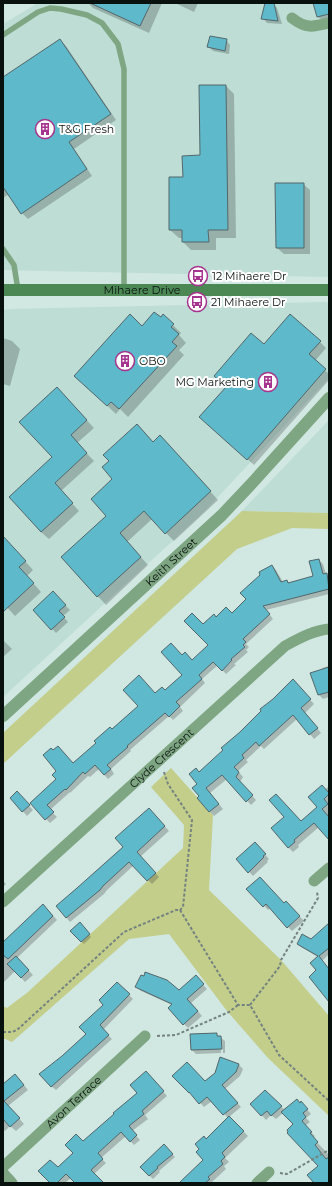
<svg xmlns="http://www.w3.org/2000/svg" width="332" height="1186" viewBox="0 0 332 1186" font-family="Montserrat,sans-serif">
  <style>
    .built { fill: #bdddd5 }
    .green { fill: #c3ce8b }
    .shadow { fill: #0003 }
    .building { fill: #5eb9ca; stroke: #53676b }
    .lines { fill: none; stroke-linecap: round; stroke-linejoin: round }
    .path { stroke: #74837f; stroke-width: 2; stroke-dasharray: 3 2; stroke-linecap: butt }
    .service { stroke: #7ea682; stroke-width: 5.5 }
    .minor { stroke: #7ea682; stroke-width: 11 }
    .tertiary { stroke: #7ea682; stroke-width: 12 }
    .secondary { stroke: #4b8854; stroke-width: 12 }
    .labels { text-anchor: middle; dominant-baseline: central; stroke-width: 4; stroke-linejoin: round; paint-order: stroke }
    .poi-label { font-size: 11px; fill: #09110f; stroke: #fff; text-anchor: start }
    .street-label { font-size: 11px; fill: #09110f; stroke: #fff }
  </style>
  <rect width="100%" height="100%" fill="#d1e7e1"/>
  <g class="built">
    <path d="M38 3H329V277L3 270V24Z"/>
    <path d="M326 302 329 304V378L204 512 3 697V310L11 309Z"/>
    <path d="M329 420V513L242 511Z"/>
  </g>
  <g class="green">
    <path d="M242 511 329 513V529L292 528 237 549 3 764V733Z"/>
    <path d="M171 768 213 815 209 890 281 960 329 1016V1116L268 1058 227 1011 169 934 129 939 12 1042 3 1038V1006L7 1008 28 992 183 848 184 825 151 787Z"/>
  </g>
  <g class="shadow">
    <path d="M88 3H162L149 33 93 8Z"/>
    <path d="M175 3H198L194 12Z"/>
    <path d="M273 3 277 8 282 24 267 23 263 18Z"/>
    <path d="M314 3H329V20L324 22 318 17Z"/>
    <path d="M60 40 66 46 116 120 74 149 92 176 28 219 22 213 9 194 3 198V79Z"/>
    <path d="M226 40 230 45 229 54 213 51 209 47Z"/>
    <path d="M226 86 234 94 236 238H216V250H191L183 242V238H179L170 230 184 178 201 156Z"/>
    <path d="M303 184 310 190V254H284L277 248Z"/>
    <path d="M173 325 181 333 179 335 186 343 179 350 184 355 128 417 120 409 116 414 84 384Z"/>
    <path d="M3 338 12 341 20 349 10 386 3 384Z"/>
    <path d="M320 342 326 348 315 361 329 374V380L254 465 207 423 227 387 264 345Z"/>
    <path d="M64 396 94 428 77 443 94 461 61 491 79 511 49 539 41 532Z"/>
    <path d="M153 443 168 445 218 500 174 541 152 519 127 542 148 565 106 605 62 557 107 516 114 479Z"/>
    <path d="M3 537 33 570 27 576 41 592 15 616 3 603Z"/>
    <path d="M319 560 323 564 326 574 329 576V594L266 610 273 619 246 644 249 647 246 650 248 652 234 664 236 665 226 674 218 665 202 679 205 683 180 707 183 711 173 720 169 716 130 750 131 751 111 769 114 774 108 779 99 769 90 777 88 776 70 793V792L50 810 57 817 50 823 31 803 73 764 112 730 155 694 165 691 183 675 182 656 192 661 209 645 203 625 217 618 232 615 247 599 272 566 276 570 283 582 287 581 289 583 314 577Z"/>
    <path d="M53 593 70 610 63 616 68 622 56 633 35 610Z"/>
    <path d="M3 640 12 649 3 657Z"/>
    <path d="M329 666V697L323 699 319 695 312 674 322 670V668Z"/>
    <path d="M297 685 314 704 305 713 321 733 314 739 297 719 264 749 261 746 246 760 248 762 238 771 243 777 240 782 256 800 251 805 227 779 210 793 223 809 214 816 198 798 200 796 198 784 199 773Z"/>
    <path d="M329 786V838L319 827 298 845 299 847 293 852 288 847 301 822 318 807 325 790Z"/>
    <path d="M17 793 33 810 27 816 11 798Z"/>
    <path d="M153 813 169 831 140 857 159 877 152 884 134 865 107 890 104 894 70 922 57 906 124 847Z"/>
    <path d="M255 843 269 859 267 861 268 862 253 876 237 859Z"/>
    <path d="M3 881 6 884 3 887Z"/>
    <path d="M248 889 284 904 286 902 304 921 292 931 270 908 268 910Z"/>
    <path d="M47 909 57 920 17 958 33 975 25 982 15 971 3 983V944Z"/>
    <path d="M80 924 91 937 84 944 72 931Z"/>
    <path d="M329 930V954L323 960 301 947 298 943 311 941Z"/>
    <path d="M196 977 207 989 191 1003 202 1016 188 1028 184 1024 172 1005 141 991 136 987 179 991Z"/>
    <path d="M117 983 133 999 103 1030 112 1039 56 1090 51 1086 63 1057 87 1034Z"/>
    <path d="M216 1034 225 1041V1053H223L222 1040 220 1038 221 1053 196 1054 192 1050Z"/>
    <path d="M239 1065 243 1069 240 1076 225 1089 241 1107 229 1117 248 1136 225 1158 229 1162 224 1166 226 1169 212 1182 213 1183H180L205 1160 206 1140 228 1118 212 1101 204 1107 194 1096 205 1083Z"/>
    <path d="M150 1076 167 1096 145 1115 148 1119 132 1131 140 1140 134 1145 126 1136 101 1158 106 1163 94 1174 93 1183H76L71 1178 65 1183H51L58 1168 139 1094Z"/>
    <path d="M20 1080 28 1090 8 1106 24 1124 16 1131 10 1126 5 1131 3 1129V1082L5 1084Z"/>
    <path d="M265 1092 285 1110 300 1104 305 1107 311 1114 306 1118 310 1122 305 1126 315 1136 313 1138 329 1155V1183H316L319 1166 295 1124 283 1113 276 1119 271 1115 266 1120 252 1104Z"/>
    <path d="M164 1146 175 1157 159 1171 160 1172 153 1179 141 1167Z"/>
  </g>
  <g class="building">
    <path d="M90 3H151L140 26Z"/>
    <path d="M265 3H274L278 21 261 19Z"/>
    <path d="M313 3H329V14L317 17Z"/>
    <path d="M210 36 227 39 225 51 207 47Z"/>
    <path d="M60 39 111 114 69 142 87 169 21 214 3 187V77Z"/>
    <path d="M199 85H226L228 230H208L209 242H182V230H169V177H183L182 156 200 155Z"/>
    <path d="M275 183H304V248H276Z"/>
    <path d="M154 312 161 317 163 314 174 324 171 327 179 334 172 342 177 346 119 409 111 402 107 406 74 376 130 314 142 326Z"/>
    <path d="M290 314 321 341 309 354 326 369 247 460 199 417 226 387 214 376 251 333 264 344Z"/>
    <path d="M57 387 87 420 71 435 87 453 55 483 73 503 41 532 9 497 52 457 19 422Z"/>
    <path d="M137 424 153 442 160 435 211 491 165 534 144 511 120 533 141 557 97 597 61 557 106 516 91 499 112 479 102 467 109 461 103 455Z"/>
    <path d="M3 536 26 561 19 567 34 583 3 612Z"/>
    <path d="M319 559 323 574 327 573 329 589 263 606 270 614 243 639 246 642 243 645 245 647 231 659 232 660 222 671 213 662 199 675 202 679 176 702 180 706 169 717 165 713 127 746 128 747 107 765 111 769 104 775 95 765 85 774 83 772 66 790 65 789 47 805 54 812 45 820 30 803 56 779 52 775 56 771 43 755 51 748 53 750 58 746 73 763 96 743 94 741 110 727 112 729 138 706 123 690 139 675 155 693 162 687 165 690 182 675 161 652 171 643 182 655 185 652 192 660 208 645 184 621 192 613 203 624 214 614 216 617 226 607 232 613 246 599 240 593 260 575 259 572 272 565 281 582 287 580 288 583 313 576 309 561Z"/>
    <path d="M53 591 66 605 59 611 65 617 51 630 33 610Z"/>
    <path d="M329 667V692L318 695 310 673Z"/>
    <path d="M293 679 311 699 301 708 318 728 309 735 293 715 259 746 256 742 242 755 244 758 234 767 239 772 236 777 253 795 246 802 222 775 206 788 219 804 209 812 197 798 199 796 192 788 197 784 189 774 196 768 199 772 223 750 221 748 240 732 261 711 260 709 273 699Z"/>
    <path d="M322 785 329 793V794L324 799 328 804 322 809 329 817V840L314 823 294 840 295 842 288 848 271 828 284 817 269 800 276 794 301 821 317 807 308 797Z"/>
    <path d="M17 791 30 805 22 812 10 798Z"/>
    <path d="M149 808 165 826 137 852 156 873 147 881 129 862 103 886 100 890 66 918 56 906 77 888 123 847 115 838Z"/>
    <path d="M255 842 266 854 263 856 264 857 248 873 236 859Z"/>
    <path d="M260 877 284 903 286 901 300 916 287 928 266 904 263 907 246 889Z"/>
    <path d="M43 904 53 916 8 959 3 955V942Z"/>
    <path d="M80 922 90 934 81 942 70 931Z"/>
    <path d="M329 923V948L319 956 329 969V1002L309 977 316 970 310 963 318 956 297 944 302 934 311 939Z"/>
    <path d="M16 956 29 970 21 978 7 964Z"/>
    <path d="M145 972 167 980 179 990 196 975 204 984 187 999 198 1011 183 1025 168 1008 172 1004 135 987 141 975 144 976Z"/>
    <path d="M117 982 130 994 100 1025 109 1035 51 1087 39 1074 62 1056 86 1034 79 1027 103 1005 99 1000Z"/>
    <path d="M217 1033V1036H221L222 1049 191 1050 190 1034Z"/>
    <path d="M220 1057 239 1064 236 1072 222 1085 238 1103 223 1115 207 1097 199 1104 189 1092V1093L172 1076 187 1062 205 1081 215 1073Z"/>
    <path d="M146 1071 164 1091 142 1111 144 1114 129 1126 137 1135 130 1142 121 1132 98 1153 103 1159 91 1170 104 1183H75L66 1174 57 1183H50L38 1171 50 1160 58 1167 73 1153 65 1145 76 1134 83 1141 114 1114 113 1113 137 1093 130 1085Z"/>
    <path d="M15 1074 24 1085 4 1101 20 1118 10 1127 3 1119V1084Z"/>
    <path d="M265 1090 282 1106 271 1116 267 1111 261 1116 250 1104Z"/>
    <path d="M297 1099 300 1103 301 1101 308 1109 303 1113 306 1117 302 1121 312 1132 310 1133 318 1142 315 1145 326 1159 329 1157V1183H314L307 1175 318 1166 287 1133 288 1132 287 1130 293 1124 281 1112Z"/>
    <path d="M229 1116 244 1131 222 1153 225 1157 221 1161 223 1164 208 1177 210 1179 205 1183H179L203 1160 196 1152 199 1149 195 1144 204 1136 206 1139Z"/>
    <path d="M164 1144 173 1154 157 1167 158 1168 149 1176 140 1167Z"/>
  </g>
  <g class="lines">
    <g class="path">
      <path d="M164 772 168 784 192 820 183 907 180 910"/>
      <path d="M250 1005 280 966 281 960 318 898 317 892"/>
      <path d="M3 1032H12L17 1030 124 932 176 910H180L238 1005H250L279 1055 329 1101"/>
      <path d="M157 1036 176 1035 229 1012 238 1005"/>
      <path d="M280 1173 287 1174 329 1150"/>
    </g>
    <g class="service">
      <path d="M3 35 38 12 50 8 61 9 87 15 102 23 118 44 124 69V290"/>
      <path d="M3 249 14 265 18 290"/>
    </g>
    <g class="minor">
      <path d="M292 18C306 29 313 27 329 23"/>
      <path d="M314 881 329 868"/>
      <path id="s1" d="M3 902 285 646C298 639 314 630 329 629"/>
      <path id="s2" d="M3 1167 145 1036"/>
      <path d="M3 1173 12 1183"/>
      <path d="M257 1183 269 1172"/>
    </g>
    <path class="tertiary" id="s3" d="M3 716 222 515 254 481 329 398"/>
    <path class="secondary" id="s4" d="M3 290H329"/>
  </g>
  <defs>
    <g id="building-ring" transform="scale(1)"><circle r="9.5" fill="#fff" stroke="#a6338e" stroke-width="1.5"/><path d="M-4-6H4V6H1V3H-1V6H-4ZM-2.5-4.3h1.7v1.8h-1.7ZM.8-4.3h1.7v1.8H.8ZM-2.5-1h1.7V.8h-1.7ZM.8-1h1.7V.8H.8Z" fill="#a6338e"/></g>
    <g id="bus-ring" transform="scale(1)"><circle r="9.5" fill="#fff" stroke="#a6338e" stroke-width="1.5"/><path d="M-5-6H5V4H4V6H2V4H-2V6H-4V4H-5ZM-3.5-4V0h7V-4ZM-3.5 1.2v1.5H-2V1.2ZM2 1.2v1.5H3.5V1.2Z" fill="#a6338e"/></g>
  </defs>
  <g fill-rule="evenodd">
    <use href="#building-ring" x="45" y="129"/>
    <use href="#bus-ring" x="198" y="276"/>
    <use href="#bus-ring" x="197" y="302"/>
    <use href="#building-ring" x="125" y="361"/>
    <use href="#building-ring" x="268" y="382"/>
  </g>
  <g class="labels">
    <g class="poi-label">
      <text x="59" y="129">T&amp;G Fresh</text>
      <text x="212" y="276">12 Mihaere Dr</text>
      <text x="211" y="302">21 Mihaere Dr</text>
      <text x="139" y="361">OBO</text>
      <text x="254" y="382" text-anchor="end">MG Marketing</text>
    </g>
    <g class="street-label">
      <text stroke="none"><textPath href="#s4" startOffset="139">Mihaere Drive</textPath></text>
      <text stroke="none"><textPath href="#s3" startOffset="228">Keith Street</textPath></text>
      <text stroke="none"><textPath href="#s1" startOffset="214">Clyde Crescent</textPath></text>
      <text stroke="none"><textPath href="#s2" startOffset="96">Avon Terrace</textPath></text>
    </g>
  </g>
  <rect width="332" height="1186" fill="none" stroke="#09110f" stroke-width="8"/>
</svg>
